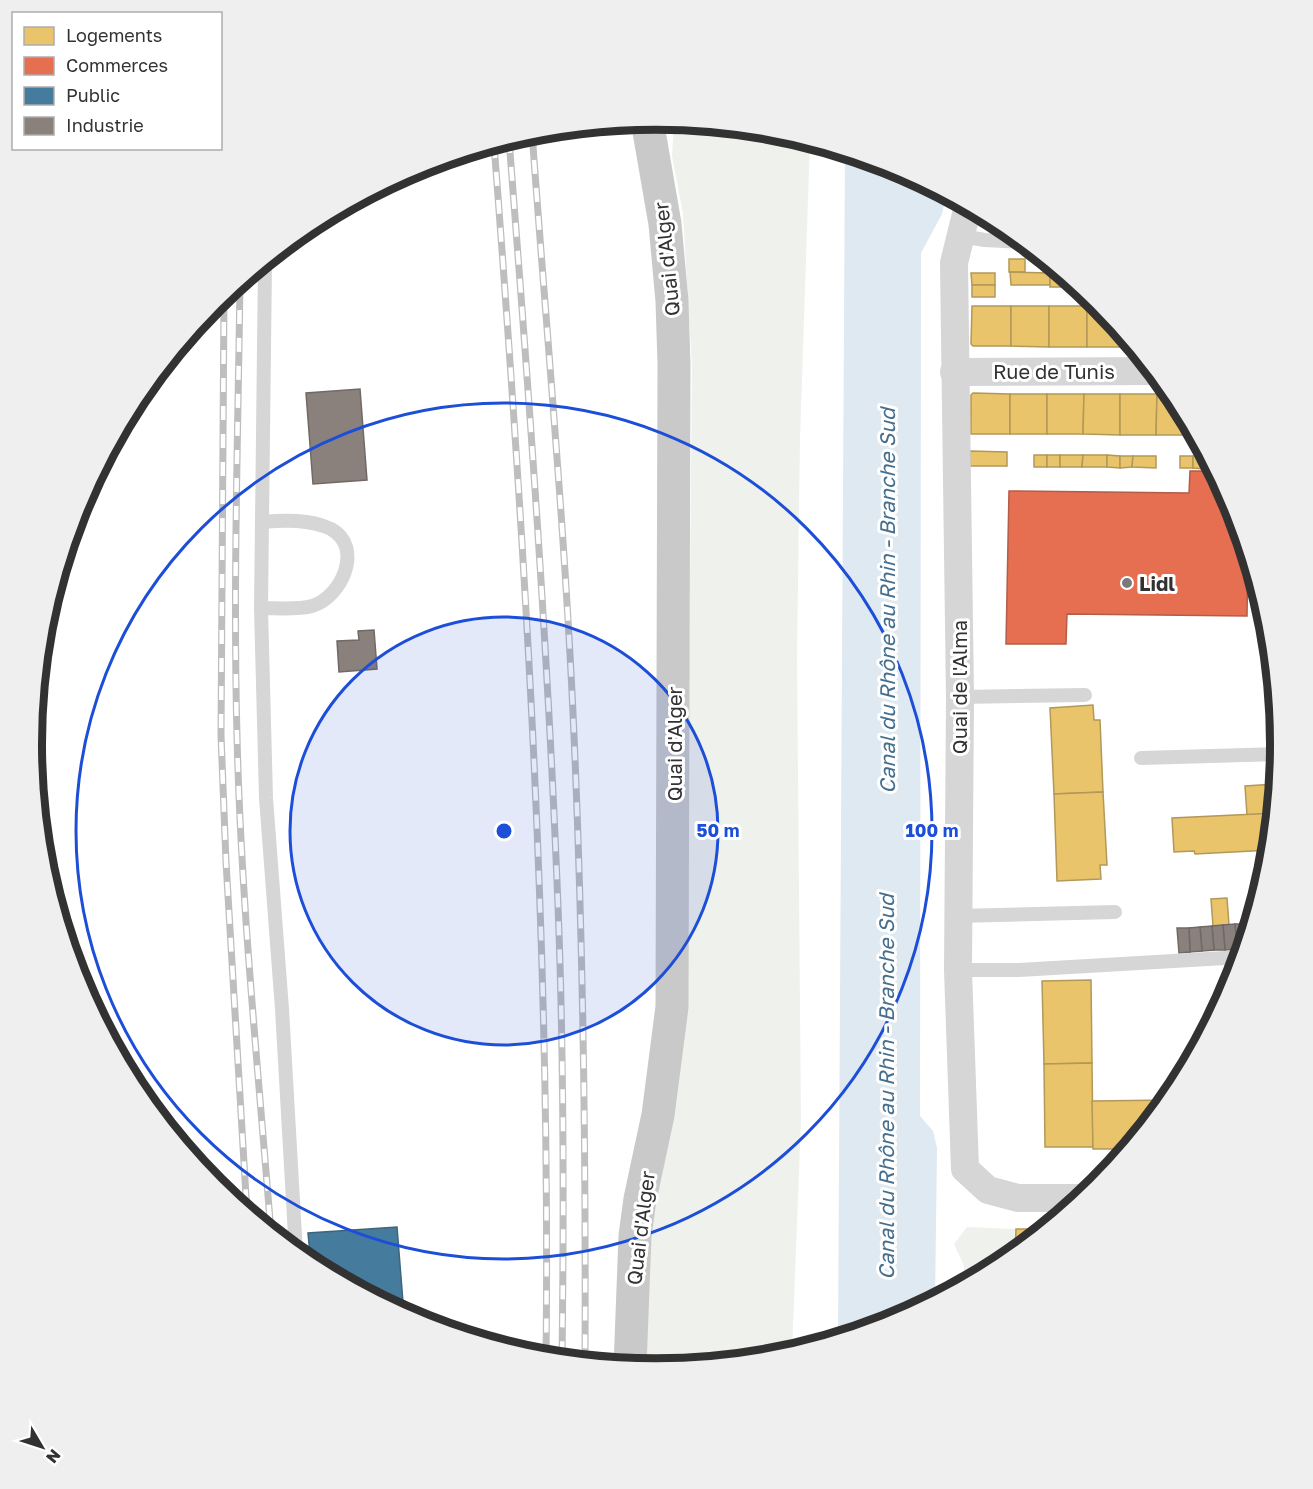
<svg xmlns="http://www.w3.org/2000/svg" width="1313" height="1489" viewBox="0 0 1313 1489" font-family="'Golos Text',sans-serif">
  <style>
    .green { fill: #eff2ec }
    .water { fill: #dfe9f1 }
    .homes { fill: #e9c46a; stroke: #b29859; stroke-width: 1.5 }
    .shops { fill: #e76f51; stroke: #b15d48; stroke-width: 1.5 }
    .public { fill: #457b9d; stroke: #3f657d; stroke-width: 1.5 }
    .industry { fill: #8a817c; stroke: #706966; stroke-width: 1.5 }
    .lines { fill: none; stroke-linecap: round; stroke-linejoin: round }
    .service { stroke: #d6d6d6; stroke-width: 14 }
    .minor { stroke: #d6d6d6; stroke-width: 28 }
    .primary { stroke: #c9c9c9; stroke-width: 33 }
    .rail-casing { stroke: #bebebe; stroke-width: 7 }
    .rail { stroke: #fff; stroke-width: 4.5; stroke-dasharray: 14; stroke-linecap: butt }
    .ring { fill: none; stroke: #1d4ed8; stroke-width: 3 }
    .poi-dot { fill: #7a7a7a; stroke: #fff; stroke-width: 2 }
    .labels { text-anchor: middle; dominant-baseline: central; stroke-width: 6; stroke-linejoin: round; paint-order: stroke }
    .street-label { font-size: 20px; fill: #323232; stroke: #fff }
    .poi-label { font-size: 20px; font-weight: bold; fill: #323232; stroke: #fff; text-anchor: start }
    .water-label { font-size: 21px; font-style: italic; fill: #466f8e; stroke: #fff }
    .rim { fill: none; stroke: #323232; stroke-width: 8 }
    .centre { fill: #1d4ed8; stroke: #fff; stroke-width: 3 }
    .ring-label { font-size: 18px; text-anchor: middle; font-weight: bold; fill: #1d4ed8; stroke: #fff; stroke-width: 6; stroke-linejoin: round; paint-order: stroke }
  </style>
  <rect width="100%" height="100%" fill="#fff"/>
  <g class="green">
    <path d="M674 121 779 132 810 141 800 439 797 657 801 1120 792 1353 778 1358 656 1369H647L646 1274 654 1202 674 1118 686 1008 692 366 683 214 672 156Z"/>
    <path d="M967 1227 1016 1229 1015 1255 1003 1264 964 1286V1266L954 1244Z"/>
  </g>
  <path class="water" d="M845 152 896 167 946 194 942 214 921 253 920 1116 933 1131 937 1148 935 1301 895 1322 838 1339Z"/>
  <g class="homes">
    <rect x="1009" y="259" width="16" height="13"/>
    <path d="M1010 272 1050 273V285H1011Z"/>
    <path d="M971 273H995V285H972Z"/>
    <path d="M1050 273H1062L1080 287H1050Z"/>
    <rect x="972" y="285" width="23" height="12"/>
    <path d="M972 306H1011V346H973L971 344Z"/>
    <path d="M1011 306H1049V347L1011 346Z"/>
    <rect x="1049" y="306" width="38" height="41"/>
    <path d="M1087 306H1101L1125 335V347H1087Z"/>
    <path d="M1125 335 1135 347H1125Z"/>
    <path d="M973 393 1010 394V434H971V395Z"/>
    <rect x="1010" y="394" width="37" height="40"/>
    <path d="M1047 394H1084L1083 434H1047Z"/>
    <path d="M1084 394H1120V435L1083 434Z"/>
    <path d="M1120 394H1157L1156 435H1120Z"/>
    <path d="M1157 394 1174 395 1193 428V435H1156Z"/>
    <path d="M970 451 1007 452V466H970Z"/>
    <rect x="1034" y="455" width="13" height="12"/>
    <rect x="1047" y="455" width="13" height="12"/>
    <path d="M1060 455H1083L1082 467H1060Z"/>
    <path d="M1083 455H1107V467H1082Z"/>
    <path d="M1107 455 1120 456V468L1107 467Z"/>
    <path d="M1120 456H1133L1132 467 1120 468Z"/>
    <path d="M1133 456H1156V468L1132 467Z"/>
    <rect x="1180" y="456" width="13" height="12"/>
    <path d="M1193 456H1206L1205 469 1193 468Z"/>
    <path d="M1093 705 1094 720H1100L1103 792 1054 794 1050 708Z"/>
    <path d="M1278 784 1275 813 1247 815 1245 786Z"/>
    <path d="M1103 792 1107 865H1100L1101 879 1057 881 1054 794Z"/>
    <path d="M1275 813 1271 850 1195 854 1194 851 1174 852 1172 818Z"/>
    <path d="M1227 898 1229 925 1213 926 1211 899Z"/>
    <path d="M1091 980 1092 1063 1044 1064 1042 981Z"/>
    <path d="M1092 1063 1093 1147H1045L1044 1064Z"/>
    <path d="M1170 1100 1130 1149H1093L1092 1101Z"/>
    <path d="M1016 1229H1047L1015 1255Z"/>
  </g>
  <path class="shops" d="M1190 471H1216L1234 506 1248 551 1247 616 1067 614 1066 644H1006L1009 491 1189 493Z"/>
  <path class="public" d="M397 1227 404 1315 311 1265 308 1233Z"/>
  <g class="industry">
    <path d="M360 389 367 480 313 484 306 393Z"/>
    <path d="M374 630 377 669 339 672 337 641 359 640 358 631Z"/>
    <path d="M1252 923 1247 939 1246 924Z"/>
    <path d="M1235 924H1246L1247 939 1245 949H1237Z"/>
    <path d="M1235 924 1237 949 1225 950 1223 925Z"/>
    <path d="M1223 925 1225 950H1214L1212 926Z"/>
    <path d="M1212 926 1214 950 1202 951 1200 927Z"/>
    <path d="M1200 927 1202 951 1190 952 1189 928Z"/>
    <path d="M1177 928H1189L1190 952 1179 953Z"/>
  </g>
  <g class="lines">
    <g class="service">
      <path d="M961 236 985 240 1025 242"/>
      <path d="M265 261 261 608 266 798 282 1009 296 1253"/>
      <path d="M261 608C277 608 297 610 312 606 342 597 364 547 331 529 310 519 284 520 262 522"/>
      <path d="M960 697 1085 695"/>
      <path d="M1141 758 1281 754"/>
      <path d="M958 916 1115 912"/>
      <path d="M958 970H1019L1242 957"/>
    </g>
    <g class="minor">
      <path d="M968 206 954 263 960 697 958 970 965 1169 988 1190 1018 1198H1084"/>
      <path d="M954 372 1155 371"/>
    </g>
    <path class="primary" d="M630 1367 635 1236 640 1199 658 1115 672 1007 674 364 672 301 665 224 647 120"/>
    <g class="rail-casing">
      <g id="rail">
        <path d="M532 132C546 326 564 519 573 713 583 929 586 1146 585 1362"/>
        <path d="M509 139C529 395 548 650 558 906 564 1057 564 1209 562 1360"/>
        <path d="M494 144C525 548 551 953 546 1359"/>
        <path d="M240 282C238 433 233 585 237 736 241 902 258 1067 271 1233"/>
        <path d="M224 294 221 735 226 862 247 1213"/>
      </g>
    </g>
    <use href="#rail" class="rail"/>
  </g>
  <circle cx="504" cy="831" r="214" fill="#1d4ed8" fill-opacity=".12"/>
  <g class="ring">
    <circle cx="504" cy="831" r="214"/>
    <circle cx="504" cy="831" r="428"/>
  </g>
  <circle class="poi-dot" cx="1127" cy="583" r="6"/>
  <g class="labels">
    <g class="street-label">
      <text transform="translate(666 259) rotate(-96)">Quai d'Alger</text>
      <text x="1054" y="371">Rue de Tunis</text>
      <text transform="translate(959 687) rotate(-90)">Quai de l'Alma</text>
      <text transform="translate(674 744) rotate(-90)">Quai d'Alger</text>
      <text transform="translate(640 1228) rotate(-83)">Quai d'Alger</text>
    </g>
    <g class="poi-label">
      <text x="1139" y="583">Lidl</text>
    </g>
    <g class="water-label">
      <text transform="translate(887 601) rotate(-90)">Canal du Rhône au Rhin - Branche Sud</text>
      <text transform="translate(886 1087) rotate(-90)">Canal du Rhône au Rhin - Branche Sud</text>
    </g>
  </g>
  <path d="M0 0H1313V1489H0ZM42 744a614 614 0 1 1 1228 0a614 614 0 1 1-1228 0Z" fill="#efefef" fill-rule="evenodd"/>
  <path class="rim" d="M42 744a614 614 0 1 1 1228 0a614 614 0 1 1-1228 0Z"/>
  <circle cx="504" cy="831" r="9" class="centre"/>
  <g class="ring-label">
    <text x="718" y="837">50 m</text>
    <text x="932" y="837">100 m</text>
  </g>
  <rect x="12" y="12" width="210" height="138" fill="#ffffff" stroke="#adadad" stroke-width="1.5"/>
  <rect x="24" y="27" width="30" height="18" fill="#e9c46a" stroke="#adadad" stroke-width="1.5"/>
  <text x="66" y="42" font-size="18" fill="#323232">Logements</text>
  <rect x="24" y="57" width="30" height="18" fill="#e76f51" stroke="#adadad" stroke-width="1.5"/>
  <text x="66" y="72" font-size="18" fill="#323232">Commerces</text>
  <rect x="24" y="87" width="30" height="18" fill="#457b9d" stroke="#adadad" stroke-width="1.5"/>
  <text x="66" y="102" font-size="18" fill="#323232">Public</text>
  <rect x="24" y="117" width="30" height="18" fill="#8a817c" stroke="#adadad" stroke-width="1.5"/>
  <text x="66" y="132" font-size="18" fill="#323232">Industrie</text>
  <g transform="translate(42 1447) rotate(129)" stroke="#ffffff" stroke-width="4.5" paint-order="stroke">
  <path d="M0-4.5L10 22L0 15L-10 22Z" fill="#323232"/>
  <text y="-9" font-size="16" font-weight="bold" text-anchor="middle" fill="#323232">N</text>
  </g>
</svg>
